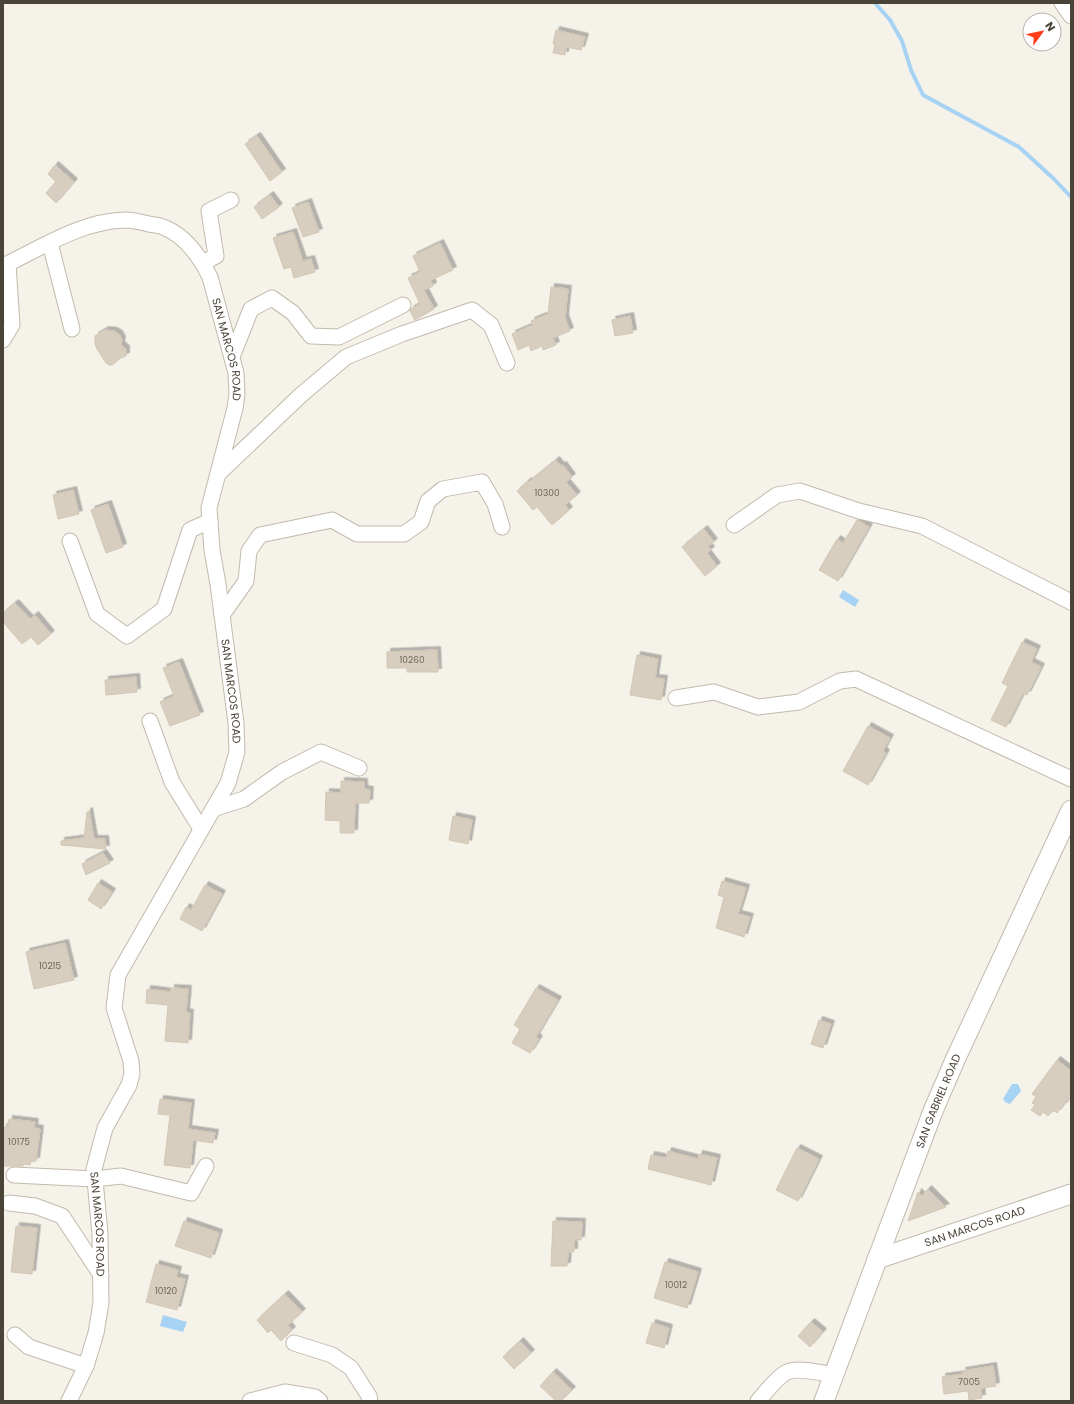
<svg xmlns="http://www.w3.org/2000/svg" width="1074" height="1404" viewBox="0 0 1074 1404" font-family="Poppins,sans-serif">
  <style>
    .water { fill: #a6d2f3 }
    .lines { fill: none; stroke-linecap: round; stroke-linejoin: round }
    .stream { stroke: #a6d2f3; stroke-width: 4 }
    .building { fill: #d8cebf; stroke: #d3c6b2; filter: url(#shadow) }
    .minor-casing { stroke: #c2baac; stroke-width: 17 }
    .tertiary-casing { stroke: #c2baac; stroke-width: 21 }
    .minor { stroke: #fff; stroke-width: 15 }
    .tertiary { stroke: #fff; stroke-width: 19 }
    .labels { text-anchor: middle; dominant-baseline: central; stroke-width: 4; stroke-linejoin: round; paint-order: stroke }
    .number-label { font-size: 9px; fill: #6e665a }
    .street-label { font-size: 11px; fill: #4a4338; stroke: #fff }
  </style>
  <defs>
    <filter id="shadow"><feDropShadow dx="3.5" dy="-3.5" stdDeviation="0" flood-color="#0004"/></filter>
  </defs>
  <rect width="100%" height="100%" fill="#f5f2ea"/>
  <g class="water">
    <path d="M843 590 859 600 855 607 839 597Z"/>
    <path d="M1012 1084H1018L1021 1091 1010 1104 1005 1102 1003 1099Z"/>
    <path d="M163 1315 187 1322 183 1332 160 1326Z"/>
  </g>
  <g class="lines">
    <path class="stream" d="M875 3 890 20 902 41 911 70 923 95 1019 147 1054 179 1071 197"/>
  </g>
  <g class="building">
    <path d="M556 30 585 37 581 50 566 47 565 55 553 53 555 44H553Z"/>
    <path d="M257 136 282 172 270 181 245 144Z"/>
    <path d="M55 165 74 182 56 203 46 193 56 182 48 174Z"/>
    <path d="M270 195 279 207 262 219 254 207Z"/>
    <path d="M308 202 319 232 303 237 292 208Z"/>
    <path d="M293 232 303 261 311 259 315 272 294 278 291 267 284 269 273 238Z"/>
    <path d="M440 243 453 270 431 280 433 286 424 290 434 309 415 320 410 311 411 309 420 304 408 278 420 272 413 256Z"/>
    <path d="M551 287 568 289 565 318 570 331 553 338 556 345 543 350 542 346 531 351 529 345 518 350 512 334 533 325 531 321 548 314Z"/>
    <path d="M630 316 633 333 615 336 612 320Z"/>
    <path d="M105 330 114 331 119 334 122 340 121 345 126 349V356L118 359 117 361 112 365H109L106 363 97 349 95 344V336Z"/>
    <path d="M556 460 561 466 563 465 572 477 566 482 577 495 565 505 569 510 552 525 537 507 533 510 517 491 528 481 529 482Z"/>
    <path d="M73 490 79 514 58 519 53 495Z"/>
    <path d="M108 504 123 547 106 553 91 510Z"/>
    <path d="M857 520 869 527 838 581 819 570 837 539 843 543Z"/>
    <path d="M704 529 714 542 708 546 711 550 707 553 717 566 705 576 682 547Z"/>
    <path d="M15 603 30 619 35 615 51 634 38 645 31 637 22 644 3 622V613Z"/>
    <path d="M1022 642 1037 649 1031 662 1041 667 1027 695 1023 693 1006 727 991 720 1008 686 1002 683Z"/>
    <path d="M437 650 438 672H407V668H387V652Z"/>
    <path d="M637 655 658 659 655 678 664 679 661 700 630 695Z"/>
    <path d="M179 662 200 715 170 726 160 702 174 696 163 668Z"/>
    <path d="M136 677 137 692 106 695 105 680Z"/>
    <path d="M868 726 890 738 883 751 886 753 868 785 843 771Z"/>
    <path d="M341 781 364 782V789L370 790 369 803H355L354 833H340V821L325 820 326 792 341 793Z"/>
    <path d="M89 811 94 839H105L106 849 61 845V841L84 838 87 812Z"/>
    <path d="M453 816 472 820 468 844 449 840Z"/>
    <path d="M103 853 110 863 86 875 82 864Z"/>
    <path d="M722 881 746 888 738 914 750 917 744 937 716 928 724 897 718 895Z"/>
    <path d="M98 883 112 892 101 909 88 900Z"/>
    <path d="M205 885 222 894 202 931 180 919 186 907 191 910Z"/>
    <path d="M65 943 74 980 34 989 26 952Z"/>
    <path d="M171 988 188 989 186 1012 190 1013 188 1043 165 1041 168 1005 146 1003 147 989 171 992Z"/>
    <path d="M536 988 558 1000 536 1037 539 1039 530 1053 512 1043 520 1029 514 1025Z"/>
    <path d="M819 1020 831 1024 823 1048 811 1044Z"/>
    <path d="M1057 1060 1071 1071V1097L1067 1103 1065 1102 1057 1113 1053 1110 1048 1116 1043 1112 1040 1116 1031 1110 1035 1105 1032 1103 1036 1097 1032 1094Z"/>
    <path d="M160 1099 191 1103 188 1129 215 1133 213 1143 193 1140 190 1168 164 1165 170 1115 158 1114Z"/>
    <path d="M9 1119 35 1122 34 1128 40 1129 36 1161H31L30 1165 23 1164V1166H3V1127H8Z"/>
    <path d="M797 1148 819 1159 798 1201 776 1190Z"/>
    <path d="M668 1151 698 1159 699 1154 717 1158 711 1185 648 1169 651 1155 666 1158Z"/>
    <path d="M928 1189 946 1207 908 1221 918 1192 922 1196Z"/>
    <path d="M184 1221 219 1233 211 1258 175 1246Z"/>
    <path d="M553 1221 582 1222 581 1240H574V1252H568L567 1266H551Z"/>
    <path d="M16 1226 37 1228 32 1274 11 1272Z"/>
    <path d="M665 1262 698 1272 687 1308 654 1298Z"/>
    <path d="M156 1264 178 1270 176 1277 185 1279 177 1310 146 1302Z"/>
    <path d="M285 1294 302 1312 288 1325 292 1330 281 1341 271 1330 268 1333 257 1320Z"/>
    <path d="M811 1322 823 1332 810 1347 798 1336Z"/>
    <path d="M652 1323 669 1328 664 1348 646 1343Z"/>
    <path d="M520 1341 531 1353 514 1369 503 1357Z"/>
    <path d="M993 1366 996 1386 981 1388 982 1398 969 1400 968 1391 944 1394 942 1377 963 1374 962 1371Z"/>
    <path d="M553 1372 572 1390 561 1401H556L540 1386Z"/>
  </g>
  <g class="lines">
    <g class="minor-casing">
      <g id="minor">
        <path d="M1062 3 1071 16"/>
        <path d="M50 243 72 329"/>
        <path d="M203 263 216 256 209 211 231 200"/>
        <path id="s1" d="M3 266C41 248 81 221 125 220 133 220 141 222 149 224 153 225 159 225 163 227 185 235 200 257 210 277L236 373 237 394 235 408 209 508 212 550 218 584 236 723 237 752 228 783 118 975 114 1008 131 1061 132 1074 129 1085 105 1128 94 1169 100 1234 101 1303 96 1333 86 1366 69 1401"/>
        <path d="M3 340 12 325 8 264"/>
        <path d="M232 357 251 309 272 298 293 313 311 336 339 337 403 305"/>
        <path d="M218 474 301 395 346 357 402 334 472 310 491 325 507 363"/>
        <path d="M734 525 777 495 800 491 859 511 922 526 1071 602"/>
        <path d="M70 541 97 614 127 636 164 609 190 530 210 521"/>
        <path d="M222 615 246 581 249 551 260 535 332 520 357 534H404L421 522 428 501 443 489 482 482 495 504 502 527"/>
        <path d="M676 698 714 692 758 707 799 702 840 681 856 679 1071 779"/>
        <path d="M150 721 172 782 201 829"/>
        <path d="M213 809 244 799 282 772 321 752 359 768"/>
        <path d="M14 1175 95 1179 121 1176 191 1193 206 1166"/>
        <path d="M9 1203 35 1206 62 1216 101 1275"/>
        <path d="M15 1335 29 1347 86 1366"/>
        <path d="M294 1343 332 1355 351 1368 369 1396 370 1401"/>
        <path d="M250 1401 285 1392 315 1397 320 1401"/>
        <path d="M758 1401C766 1392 777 1377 787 1372 798 1367 822 1373 833 1375"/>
      </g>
    </g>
    <g class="tertiary-casing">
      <g id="tertiary">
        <path id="s2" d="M877 1259 1071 1194"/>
        <path id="s3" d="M824 1401 933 1111 955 1060 1071 810"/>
      </g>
    </g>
    <use href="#minor" class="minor"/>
    <use href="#tertiary" class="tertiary"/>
  </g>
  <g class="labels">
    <g class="number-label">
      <text x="547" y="493">10300</text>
      <text x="412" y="660">10260</text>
      <text x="50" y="966">10215</text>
      <text x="19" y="1142">10175</text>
      <text x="676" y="1285">10012</text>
      <text x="166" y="1291">10120</text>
      <text x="969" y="1382">7005</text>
    </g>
    <g class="street-label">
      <text stroke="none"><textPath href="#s1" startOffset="315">SAN MARCOS ROAD</textPath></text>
      <text stroke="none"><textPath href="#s1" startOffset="663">SAN MARCOS ROAD</textPath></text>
      <text stroke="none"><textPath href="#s3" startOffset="321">SAN GABRIEL ROAD</textPath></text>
      <text stroke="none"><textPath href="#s1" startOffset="1238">SAN MARCOS ROAD</textPath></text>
      <text stroke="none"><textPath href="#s2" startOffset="103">SAN MARCOS ROAD</textPath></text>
    </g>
  </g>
  <rect width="1074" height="1404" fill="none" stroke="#4a4338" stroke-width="8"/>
  <g transform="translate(1042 32) rotate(57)"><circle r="19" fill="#ffffff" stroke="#b7b4af"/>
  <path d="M0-3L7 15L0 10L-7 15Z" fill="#ff3d18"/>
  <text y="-6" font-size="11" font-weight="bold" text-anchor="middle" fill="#4a4338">N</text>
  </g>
</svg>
